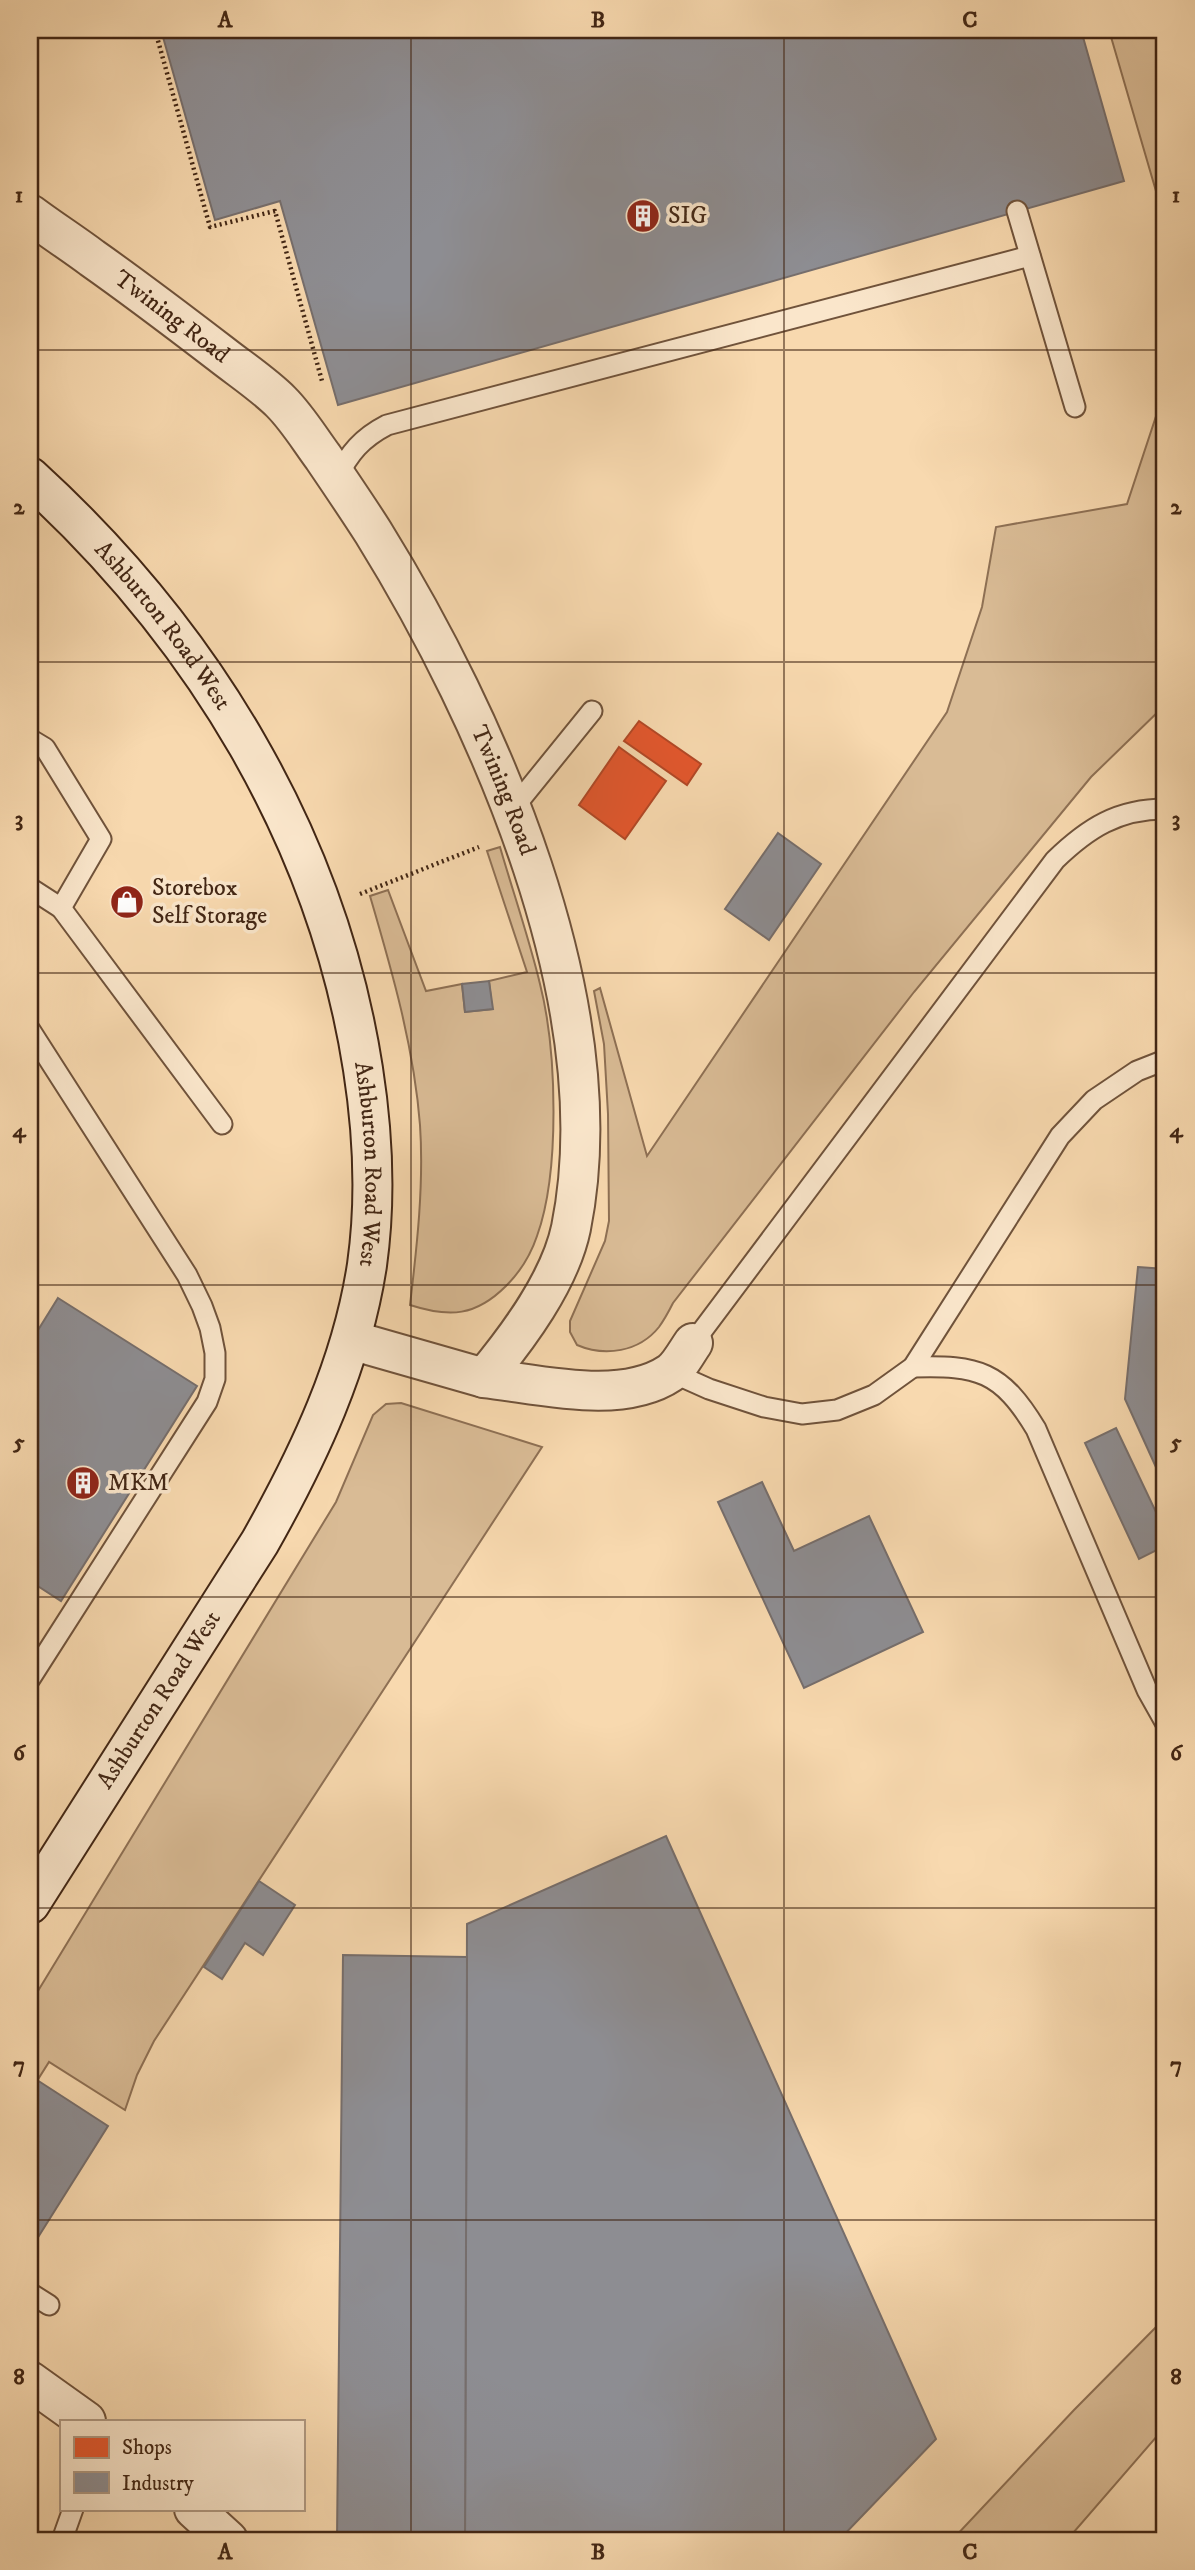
<svg xmlns="http://www.w3.org/2000/svg" width="1195" height="2570" viewBox="0 0 1195 2570" font-family="'IM FELL DW Pica',serif">
  <style>
    .green { fill: #d9bb95; stroke: #8e7054; stroke-width: 2 }
    .shops { fill: #e4572e; stroke: #b34826; stroke-width: 2 }
    .industry { fill: #8d8d92; stroke: #766e6c; stroke-width: 2 }
    .lines { fill: none; stroke-linecap: round; stroke-linejoin: round }
    .service-casing { stroke: #70533b; stroke-width: 23 }
    .minor-casing { stroke: #70533b; stroke-width: 42 }
    .secondary-casing { stroke: #422614; stroke-width: 42 }
    .path { stroke: #422614; stroke-width: 4.5; stroke-dasharray: 2 3.5; stroke-linecap: butt }
    .service { stroke: #fae6cb; stroke-width: 19 }
    .minor { stroke: #fae6cb; stroke-width: 38 }
    .secondary { stroke: #fae6cb; stroke-width: 38 }
    .grid { fill: none; stroke: #422614; stroke-width: 2; stroke-opacity: 0.55 }
    .labels { text-anchor: middle; dominant-baseline: central; stroke-width: 7; stroke-linejoin: round; paint-order: stroke }
    .poi-label { font-size: 24px; fill: #422614; stroke: #fae6cb; text-anchor: start }
    .street-label { font-size: 24px; fill: #422614; stroke: #fae6cb }
    .neatline { fill: none; stroke: #422614; stroke-width: 2.5 }
    .grid-label { font-size: 23px; text-anchor: middle; font-weight: bold; fill: #422614 }
  </style>
  <rect width="100%" height="100%" fill="#f8d9af"/>
  <filter id="stains"><feTurbulence type="fractalNoise" baseFrequency=".00286" numOctaves="4"/><feColorMatrix values="0 0 0 0 .2 0 0 0 0 .09 0 0 0 0 .02 0 0 0 .5 -.17"/></filter>
  <radialGradient id="worn" r=".72"><stop offset=".6" stop-color="#630" stop-opacity="0"/><stop offset="1" stop-color="#630" stop-opacity=".3"/></radialGradient>
  <g class="green">
    <path d="M1109 30H1165V222Z"/>
    <path d="M1165 389V705L1091 777 914 992 673 1303C669 1311 664 1320 659 1327 639 1352 605 1357 577 1345L570 1332V1321L605 1241 609 1221 608 1114 604 1044 594 991 600 988 647 1156 947 712 982 607 996 527 1127 504Z"/>
    <path d="M500 847C513 892 529 938 540 984 557 1051 560 1172 537 1236 531 1254 520 1272 506 1286 476 1316 450 1318 410 1305 417 1246 424 1184 420 1125 414 1047 392 971 370 896L388 890 426 991 462 984 465 1012 492 1009 489 981 527 972 487 851Z"/>
    <path d="M401 1403 542 1447 154 2041 137 2075 125 2110 49 2062 30 2092V2004L336 1502 373 1415 386 1404Z"/>
    <path d="M1165 2318V2427L1067 2540H952L1074 2410Z"/>
  </g>
  <g class="shops">
    <path d="M639 721 701 764 687 785 624 741Z"/>
    <path d="M619 747 666 781 625 839 579 805Z"/>
  </g>
  <g class="industry">
    <path d="M161 30H1081L1124 181 338 405 280 201 215 220Z"/>
    <path d="M778 833 821 864 769 940 725 909Z"/>
    <path d="M489 981 493 1009 465 1012 462 984Z"/>
    <path d="M1138 1267 1165 1269V1487L1125 1399Z"/>
    <path d="M58 1298 197 1386 61 1601 30 1581V1343Z"/>
    <path d="M1116 1428 1165 1531V1546L1139 1559 1085 1443Z"/>
    <path d="M762 1482 794 1551 869 1516 923 1632 804 1688 718 1502Z"/>
    <path d="M666 1836 936 2439 839 2540H465L467 1924Z"/>
    <path d="M259 1881 295 1905 263 1955 245 1943 222 1979 204 1967Z"/>
    <path d="M343 1955 467 1957 465 2540H337Z"/>
    <path d="M37 2080 108 2126 30 2250V2092Z"/>
  </g>
  <g class="lines">
    <g class="service-casing">
      <g id="service">
        <path d="M1017 211 1075 407"/>
        <path d="M337 478C349 453 362 438 387 425L1030 256"/>
        <path d="M30 739 45 748 101 839 61 908 30 888"/>
        <path d="M511 811 592 711"/>
        <path d="M61 908 222 1124"/>
        <path d="M30 1030 187 1275 202 1306 210 1328 215 1353V1379L207 1402 30 1679"/>
        <path d="M693 1343 1055 860C1088 828 1118 809 1165 809"/>
        <path d="M913 1367C978 1365 1001 1371 1036 1429L1147 1690 1165 1722"/>
        <path d="M671 1372 709 1389 764 1407 802 1414 837 1410 874 1395 913 1367 1060 1136 1094 1100 1137 1071 1165 1060"/>
        <path d="M30 2293 49 2305"/>
        <path d="M62 2540 73 2509"/>
      </g>
    </g>
    <g class="minor-casing">
      <g id="minor">
        <path id="s1" d="M30 214C50 229 72 243 92 258 136 289 178 321 221 354 240 369 263 384 281 402 297 418 309 438 323 457 340 482 357 507 373 532 489 719 616 1005 571 1228 560 1281 518 1337 484 1378L351 1340"/>
        <path d="M484 1378C539 1384 621 1406 670 1373 679 1367 686 1353 693 1343"/>
        <path d="M30 2381 86 2421"/>
        <path d="M194 2509 228 2540"/>
      </g>
    </g>
    <g class="secondary-casing">
      <g id="secondary">
        <path id="s2" d="M30 477C202 634 327 837 363 1069 373 1133 376 1201 367 1265 352 1364 309 1455 260 1542L30 1904"/>
      </g>
    </g>
    <g class="path">
      <path d="M155 30 210 227 275 211 322 381"/>
      <path d="M360 894 479 847"/>
    </g>
    <use href="#service" class="service"/>
    <use href="#minor" class="minor"/>
    <use href="#secondary" class="secondary"/>
  </g>
  <path class="grid" d="M411 30V2540M784 30V2540M30 350H1165M30 662H1165M30 973H1165M30 1285H1165M30 1597H1165M30 1908H1165M30 2220H1165"/>
  <defs>
    <g id="building-disc" transform="scale(1.75)"><circle r="9.5" fill="#8f2418" stroke="#fae6cb"/><path d="M-4-6H4V6H1V3H-1V6H-4ZM-2.5-4.3h1.7v1.8h-1.7ZM.8-4.3h1.7v1.8H.8ZM-2.5-1h1.7V.8h-1.7ZM.8-1h1.7V.8H.8Z" fill="#fff"/></g>
    <g id="shop-disc" transform="scale(1.75)"><circle r="9.5" fill="#8f2418" stroke="#fae6cb"/><path d="M-5-2.5h2.3a2.7 3.5 0 0 1 5.4 0H5L5.5 6h-11ZM-1.5-2.5h3a1.5 2.3 0 0 0-3 0Z" fill="#fff"/></g>
  </defs>
  <g fill-rule="evenodd">
    <use href="#building-disc" x="643" y="216"/>
    <use href="#shop-disc" x="127" y="902"/>
    <use href="#building-disc" x="83" y="1483"/>
  </g>
  <g class="labels">
    <g class="poi-label">
      <text x="668" y="216">SIG</text>
      <text x="152" y="888">Storebox<tspan x="152" dy="28">Self Storage</tspan></text>
      <text x="108" y="1483">MKM</text>
    </g>
    <g class="street-label">
      <text stroke="none"><textPath href="#s1" startOffset="175">Twining Road</textPath></text>
      <text stroke="none"><textPath href="#s2" startOffset="200">Ashburton Road West</textPath></text>
      <text stroke="none"><textPath href="#s1" startOffset="763">Twining Road</textPath></text>
      <text stroke="none"><textPath href="#s2" startOffset="788">Ashburton Road West</textPath></text>
      <text transform="translate(159 1700) rotate(-57)">Ashburton Road West</text>
    </g>
  </g>
  <rect width="1195" height="2570" fill="none" stroke="#f8d9af" stroke-width="77"/>
  <rect x="60" y="2420" width="245" height="91" fill="#fae6cb" stroke="#b09982" stroke-width="2"/>
  <rect x="74" y="2437" width="35" height="21" fill="#e4572e" stroke="#b09982" stroke-width="2"/>
  <text x="122" y="2454" font-size="21" fill="#422614">Shops</text>
  <rect x="74" y="2472" width="35" height="21" fill="#8d8d92" stroke="#b09982" stroke-width="2"/>
  <text x="122" y="2490" font-size="21" fill="#422614">Industry</text>
  <rect x="38" y="38" width="1118" height="2494" class="neatline"/>
  <g class="grid-label">
    <text x="225" y="27">A</text>
    <text x="598" y="27">B</text>
    <text x="970" y="27">C</text>
    <text x="19" y="202">1</text>
    <text x="1176" y="202">1</text>
    <text x="19" y="514">2</text>
    <text x="1176" y="514">2</text>
    <text x="19" y="826">3</text>
    <text x="1176" y="826">3</text>
    <text x="19" y="1137">4</text>
    <text x="1176" y="1137">4</text>
    <text x="19" y="1449">5</text>
    <text x="1176" y="1449">5</text>
    <text x="19" y="1760">6</text>
    <text x="1176" y="1760">6</text>
    <text x="19" y="2072">7</text>
    <text x="1176" y="2072">7</text>
    <text x="19" y="2384">8</text>
    <text x="1176" y="2384">8</text>
    <text x="225" y="2559">A</text>
    <text x="598" y="2559">B</text>
    <text x="970" y="2559">C</text>
  </g>
  <rect width="100%" height="100%" filter="url(#stains)"/>
  <rect width="100%" height="100%" fill="url(#worn)"/>
</svg>
